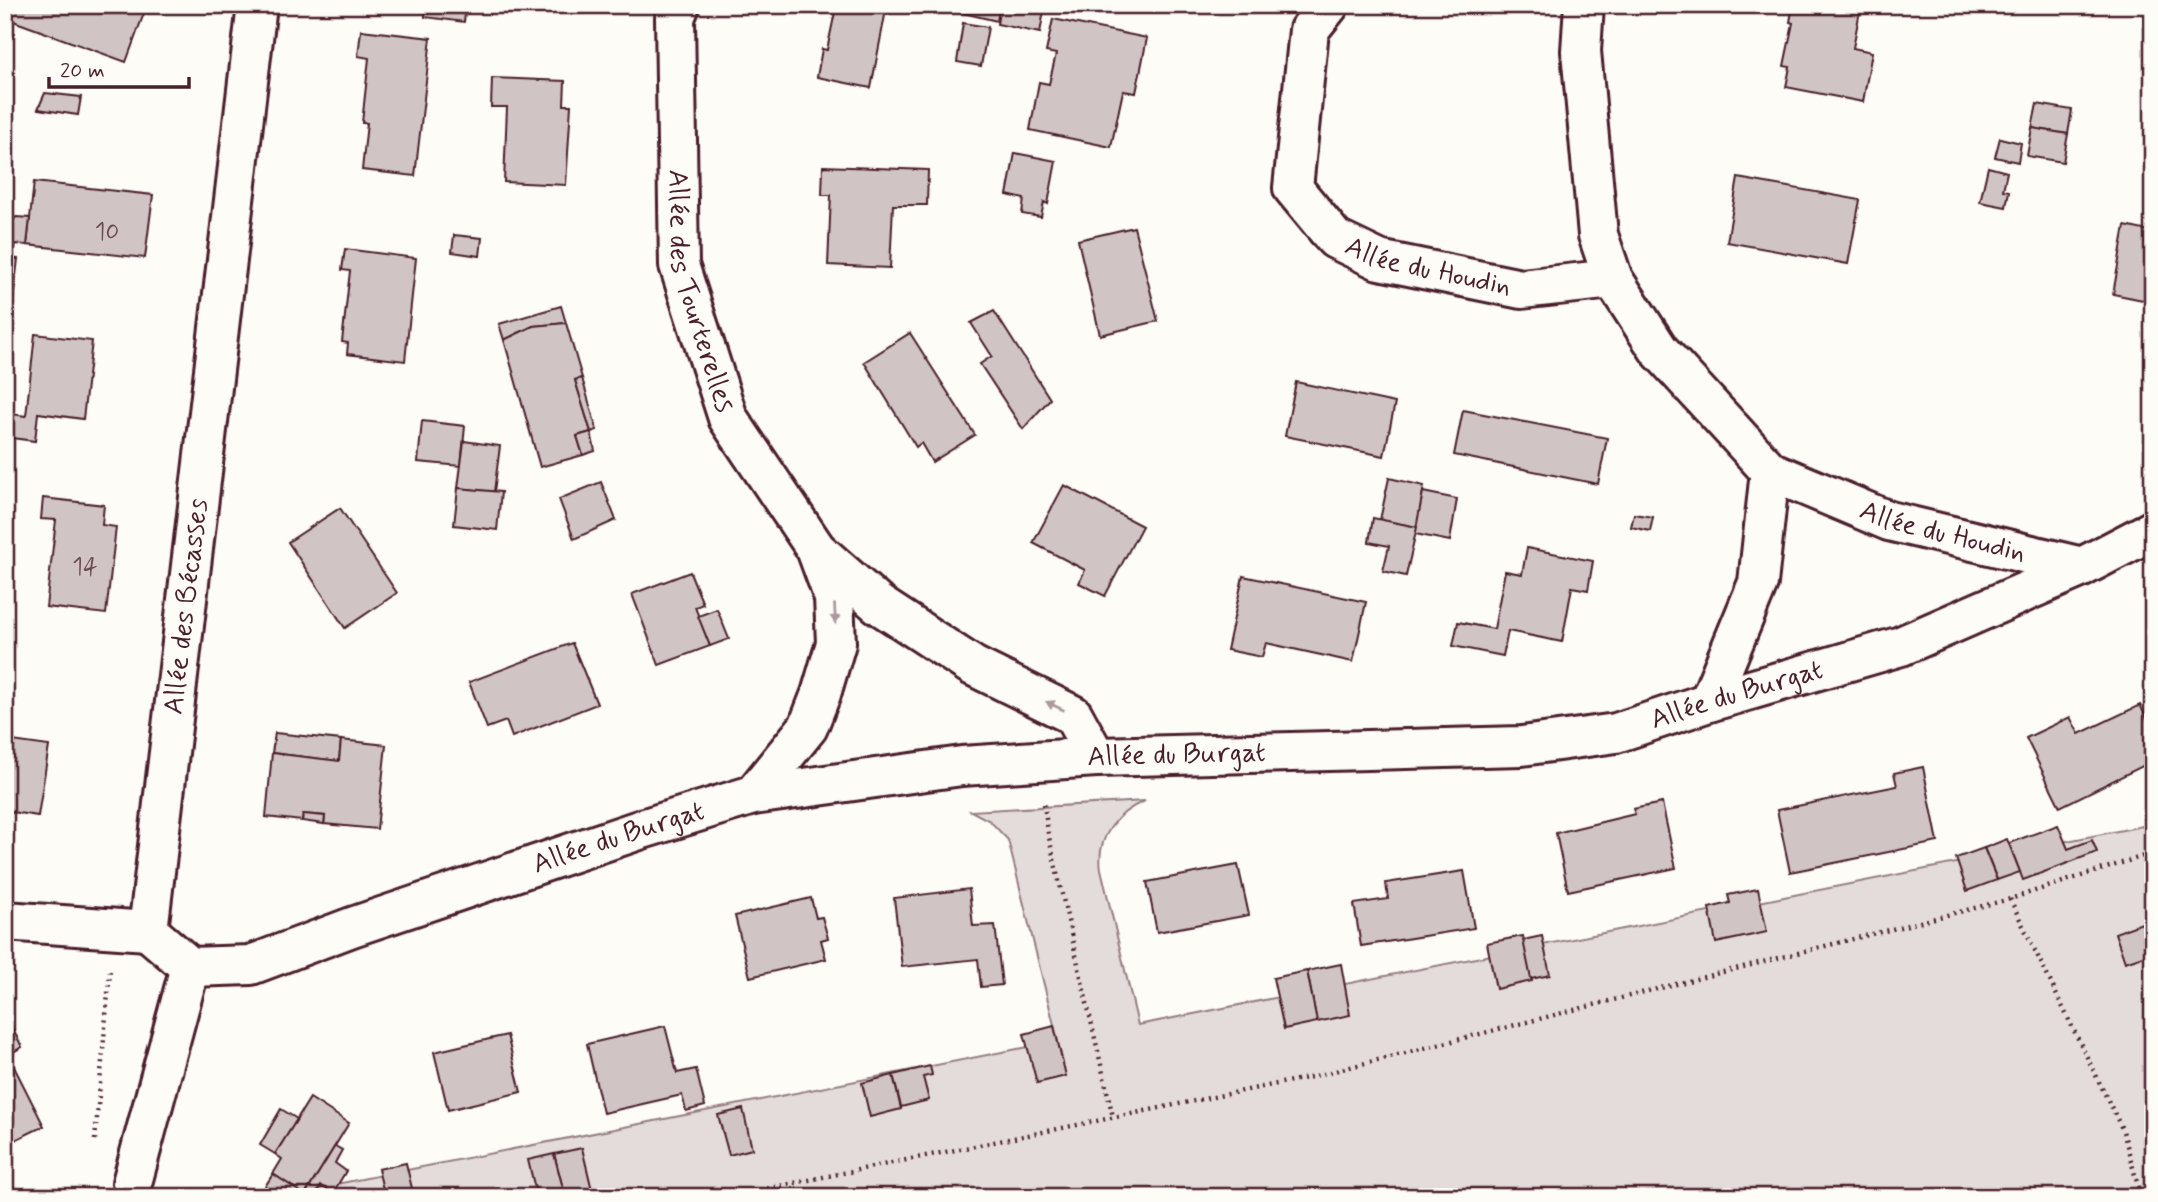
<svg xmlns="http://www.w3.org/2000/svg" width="2158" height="1202" viewBox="0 0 2158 1202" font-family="Mynerve,sans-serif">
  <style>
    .green { fill: #e3dcda; stroke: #967e82; stroke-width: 2 }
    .building { fill: #d0c5c4; stroke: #4a1f2b; stroke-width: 2 }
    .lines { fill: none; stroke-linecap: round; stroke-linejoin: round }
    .street-casing { stroke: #4a1f2b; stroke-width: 44 }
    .path { stroke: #4a1f2b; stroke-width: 4.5; stroke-dasharray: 2 5; stroke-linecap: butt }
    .street { stroke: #fdfcf7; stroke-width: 38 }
    .oneway { fill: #ac999b }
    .labels { text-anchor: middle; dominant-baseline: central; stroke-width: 6; stroke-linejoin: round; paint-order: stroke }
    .number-label { font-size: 24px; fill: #6c4851 }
    .street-label { font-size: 28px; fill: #4a1f2b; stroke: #fdfcf7 }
  </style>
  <rect width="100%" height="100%" fill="#fdfcf7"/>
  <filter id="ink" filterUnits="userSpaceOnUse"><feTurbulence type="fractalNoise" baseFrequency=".0143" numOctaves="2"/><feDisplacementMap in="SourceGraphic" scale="14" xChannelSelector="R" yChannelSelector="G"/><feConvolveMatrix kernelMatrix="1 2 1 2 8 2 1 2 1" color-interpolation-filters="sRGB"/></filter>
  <g filter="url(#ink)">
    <path class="green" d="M1145 801C1117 812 1096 838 1101 869L1138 1025 2153 824V1197H271L1058 1041 1008 840 990 821 971 811Z"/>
    <g class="building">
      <path d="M5 5H147L126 62 5 18Z"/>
      <path d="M426 5H466L464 22 425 17Z"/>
      <path d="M831 5H887L871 88 817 77 822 49 827 50 835 12 829 10Z"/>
      <path d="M943 5H1000L997 21 942 8Z"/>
      <path d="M1000 5H1045L1040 33 997 24Z"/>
      <path d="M1793 5H1861L1853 48 1872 52 1863 102 1786 87 1790 67 1784 66 1793 23 1790 22Z"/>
      <path d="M1053 19 1147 38 1136 93 1123 91 1111 147 1030 130 1039 82 1049 84 1056 54 1046 52Z"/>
      <path d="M963 23 988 27 981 66 957 62Z"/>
      <path d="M361 30 431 38 415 176 362 170 367 123H362L369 58 358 56Z"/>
      <path d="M492 78 565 81 564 105H571L566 185 504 182 507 107H491Z"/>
      <path d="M45 93 81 97 78 115 38 109Z"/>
      <path d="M2037 104 2072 110 2068 134 2032 128Z"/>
      <path d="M2032 128 2068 134 2063 162 2027 156Z"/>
      <path d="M2000 138 2021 143 2018 162 1995 157Z"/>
      <path d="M1015 153 1056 161 1048 204 1044 202 1041 217 1022 214 1024 199 1007 195Z"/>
      <path d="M823 166 928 170 927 205H893L890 268 828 265 831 195H822Z"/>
      <path d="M1988 167 2007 172 2003 190 2009 191 2006 207 1980 202Z"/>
      <path d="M1738 178 1860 200 1848 264 1727 242Z"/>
      <path d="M34 182 153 195 145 258 27 245Z"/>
      <path d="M16 217 30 218 27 245 15 244 13 256 5 255V231Z"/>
      <path d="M2125 226 2153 232V292H2150L2148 301 2113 294Z"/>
      <path d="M1134 227 1158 321 1100 335 1078 240Z"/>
      <path d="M454 235 482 238 480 256 452 252Z"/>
      <path d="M345 249 416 258 405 361 347 354 348 343 342 342 350 271 342 270Z"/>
      <path d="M5 258 18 259 13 301 5 300Z"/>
      <path d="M561 306 566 323 533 326 504 340 499 324Z"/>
      <path d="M994 311 1050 399 1023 429 980 364 992 356 971 323Z"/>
      <path d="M566 323 582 378 575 380 591 432 577 436 583 455 540 467 504 340 533 326Z"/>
      <path d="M910 333 975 435 932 462 921 443 916 447 864 362Z"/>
      <path d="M35 334 92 341 83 419 38 413 35 441 5 437V413L26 416Z"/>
      <path d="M582 378 597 430 591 432 575 380Z"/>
      <path d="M1296 382 1395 403 1384 456 1285 436Z"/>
      <path d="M1463 410 1607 438 1598 484 1454 455Z"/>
      <path d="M422 421 465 426 461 466 418 462Z"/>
      <path d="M591 432 595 451 583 455 577 436Z"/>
      <path d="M464 441 500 446 494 492 458 488Z"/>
      <path d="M1389 478 1424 486 1417 527 1380 520Z"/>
      <path d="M601 482 616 520 574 539 559 499Z"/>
      <path d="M1064 485 1142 526 1105 596 1079 583 1085 570 1033 543Z"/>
      <path d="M458 488 501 492 497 530 454 525Z"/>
      <path d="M1423 492 1457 499 1450 541 1415 534Z"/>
      <path d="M43 498 104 505 102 525 116 527 106 614 46 607 56 520 41 519Z"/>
      <path d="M340 508 397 593 345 628 288 542Z"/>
      <path d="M1634 514 1653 517 1650 531 1631 527Z"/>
      <path d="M1373 518 1417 527 1406 576 1383 571 1389 546 1369 542Z"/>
      <path d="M1527 548 1593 561 1588 590 1572 587 1562 642 1508 631 1503 656 1453 646 1458 622 1494 629 1505 571 1522 574Z"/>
      <path d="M690 572 703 604 695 607 710 646 659 665 632 594Z"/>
      <path d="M1243 576 1366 602 1353 662 1266 643 1262 657 1227 650Z"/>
      <path d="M717 609 729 639 710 646 698 616Z"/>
      <path d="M572 643 597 704 512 737 506 721 487 728 469 682Z"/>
      <path d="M2140 705 2153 730V761L2060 807 2026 738 2070 717 2079 734Z"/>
      <path d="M275 733 341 740 339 761 272 753Z"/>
      <path d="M5 740 49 746 38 816 5 811Z"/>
      <path d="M341 740 386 745 377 829 324 824 325 816 303 814 302 821 266 817 272 753 339 761Z"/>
      <path d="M1923 767 1938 842 1790 872 1777 810 1897 786 1894 773Z"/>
      <path d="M1662 803 1676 868 1568 891 1556 833 1635 814 1633 809Z"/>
      <path d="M303 814 325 816 324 824 302 821Z"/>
      <path d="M2058 825 2068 849 2092 840 2097 852 2023 880 2009 843Z"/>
      <path d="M2007 839 2020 872 1997 880 1984 848Z"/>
      <path d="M1984 848 1997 880 1967 891 1956 858Z"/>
      <path d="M1238 865 1249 915 1157 932 1147 882Z"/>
      <path d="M1464 871 1474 928 1361 946 1354 904 1388 899 1386 883Z"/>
      <path d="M969 889 973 926 995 925 1002 985 981 987 978 959 902 967 894 898Z"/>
      <path d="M1758 889 1767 932 1716 943 1709 908 1730 903 1728 895Z"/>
      <path d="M811 898 816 918 822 917 828 938 821 940 826 959 750 977 735 916Z"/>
      <path d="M2153 920V953H2152L2142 923Z"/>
      <path d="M2142 923 2152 953 2125 962 2115 933Z"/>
      <path d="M1523 936 1532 981 1496 989 1487 943Z"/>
      <path d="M1542 936 1550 975 1531 979 1523 940Z"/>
      <path d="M1341 964 1350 1015 1317 1022 1307 971Z"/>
      <path d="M1307 971 1317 1022 1284 1029 1273 978Z"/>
      <path d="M5 1013 22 1047 8 1055 44 1126 5 1145Z"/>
      <path d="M665 1026 677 1073 696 1069 705 1106 686 1111 682 1095 603 1113 587 1044Z"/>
      <path d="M1054 1026 1066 1076 1037 1083 1024 1034Z"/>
      <path d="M507 1035 521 1092 448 1110 434 1052Z"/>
      <path d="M930 1066 932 1075 923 1077 929 1100 901 1107 893 1075Z"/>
      <path d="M893 1075 901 1109 870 1117 862 1083Z"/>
      <path d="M310 1098 349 1123 305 1195 273 1174 282 1159 275 1154Z"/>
      <path d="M281 1109 297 1119 275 1154 260 1145Z"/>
      <path d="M743 1109 752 1149 729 1155 718 1115Z"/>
      <path d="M335 1146 342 1150 335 1163 346 1171 333 1193 321 1186 314 1197H309L305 1195Z"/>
      <path d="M582 1148 592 1190 565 1196 554 1154Z"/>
      <path d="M554 1154 565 1196 537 1197 528 1160Z"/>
      <path d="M406 1163 414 1197H385L378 1169Z"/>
      <path d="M273 1174 305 1195 304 1197H267L261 1193Z"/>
    </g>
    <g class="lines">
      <g class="street-casing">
        <g id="street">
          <path id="s1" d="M680 5 675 18 679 265 728 418 816 549 834 598 836 643 821 694 808 727 753 795"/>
          <path id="s2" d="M1329 5 1309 30 1293 188 1335 239 1379 260 1521 289 1613 279"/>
          <path id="s3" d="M1584 5 1581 51 1598 235 1613 279 1659 350 1770 471 1889 521 2082 567"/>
          <path d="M819 552 878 604 973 666 1073 715 1096 757"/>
          <path d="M1709 702 1758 583 1770 471"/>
          <path d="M5 921 148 931"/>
          <path id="s4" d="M190 967 251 965 352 927 642 829 753 795 962 766 1096 757 1522 746 1616 733 1709 702 1901 646 2082 567 2153 530"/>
          <path id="s5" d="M190 967 148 931 257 5"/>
          <path d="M132 1183 190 967"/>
        </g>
      </g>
      <g class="path">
        <path d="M1044 804 1048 833 1113 1117"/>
        <path d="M2010 899 2123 1131 2141 1197"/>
        <path d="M95 1140 110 971"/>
        <path d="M726 1197 1311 1077 2010 899 2153 853"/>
      </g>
      <use href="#street" class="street"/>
    </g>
    <defs><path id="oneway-solid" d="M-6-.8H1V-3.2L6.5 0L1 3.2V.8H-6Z" transform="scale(1.75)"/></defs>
    <g class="oneway">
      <use href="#oneway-solid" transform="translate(835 614) rotate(87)"/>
      <use href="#oneway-solid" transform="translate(1055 706) rotate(-154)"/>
    </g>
  </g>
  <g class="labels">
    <g class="number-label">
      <text x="107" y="232">10</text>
      <text x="85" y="567">14</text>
    </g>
    <g class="street-label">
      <text stroke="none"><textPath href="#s2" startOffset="355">Allée du Houdin</textPath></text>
      <text stroke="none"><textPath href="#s1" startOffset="290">Allée des Tourterelles</textPath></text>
      <text stroke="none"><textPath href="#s3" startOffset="710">Allée du Houdin</textPath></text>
      <text stroke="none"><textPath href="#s5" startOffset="382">Allée des Bécasses</textPath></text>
      <text stroke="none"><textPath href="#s4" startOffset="1584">Allée du Burgat</textPath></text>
      <text stroke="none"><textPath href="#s4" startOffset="1017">Allée du Burgat</textPath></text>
      <text stroke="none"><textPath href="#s4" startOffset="450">Allée du Burgat</textPath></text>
    </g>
  </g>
  <rect width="2158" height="1202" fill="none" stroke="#fdfcf7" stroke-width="28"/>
  <rect x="14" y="14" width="2130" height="1174" fill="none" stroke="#4a1f2b" stroke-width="2.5" filter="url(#ink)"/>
  <path d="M49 77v10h140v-10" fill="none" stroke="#4a1f2b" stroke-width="3.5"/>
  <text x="60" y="77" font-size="21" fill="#4a1f2b" stroke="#fdfcf7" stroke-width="5" paint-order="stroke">20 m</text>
</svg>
